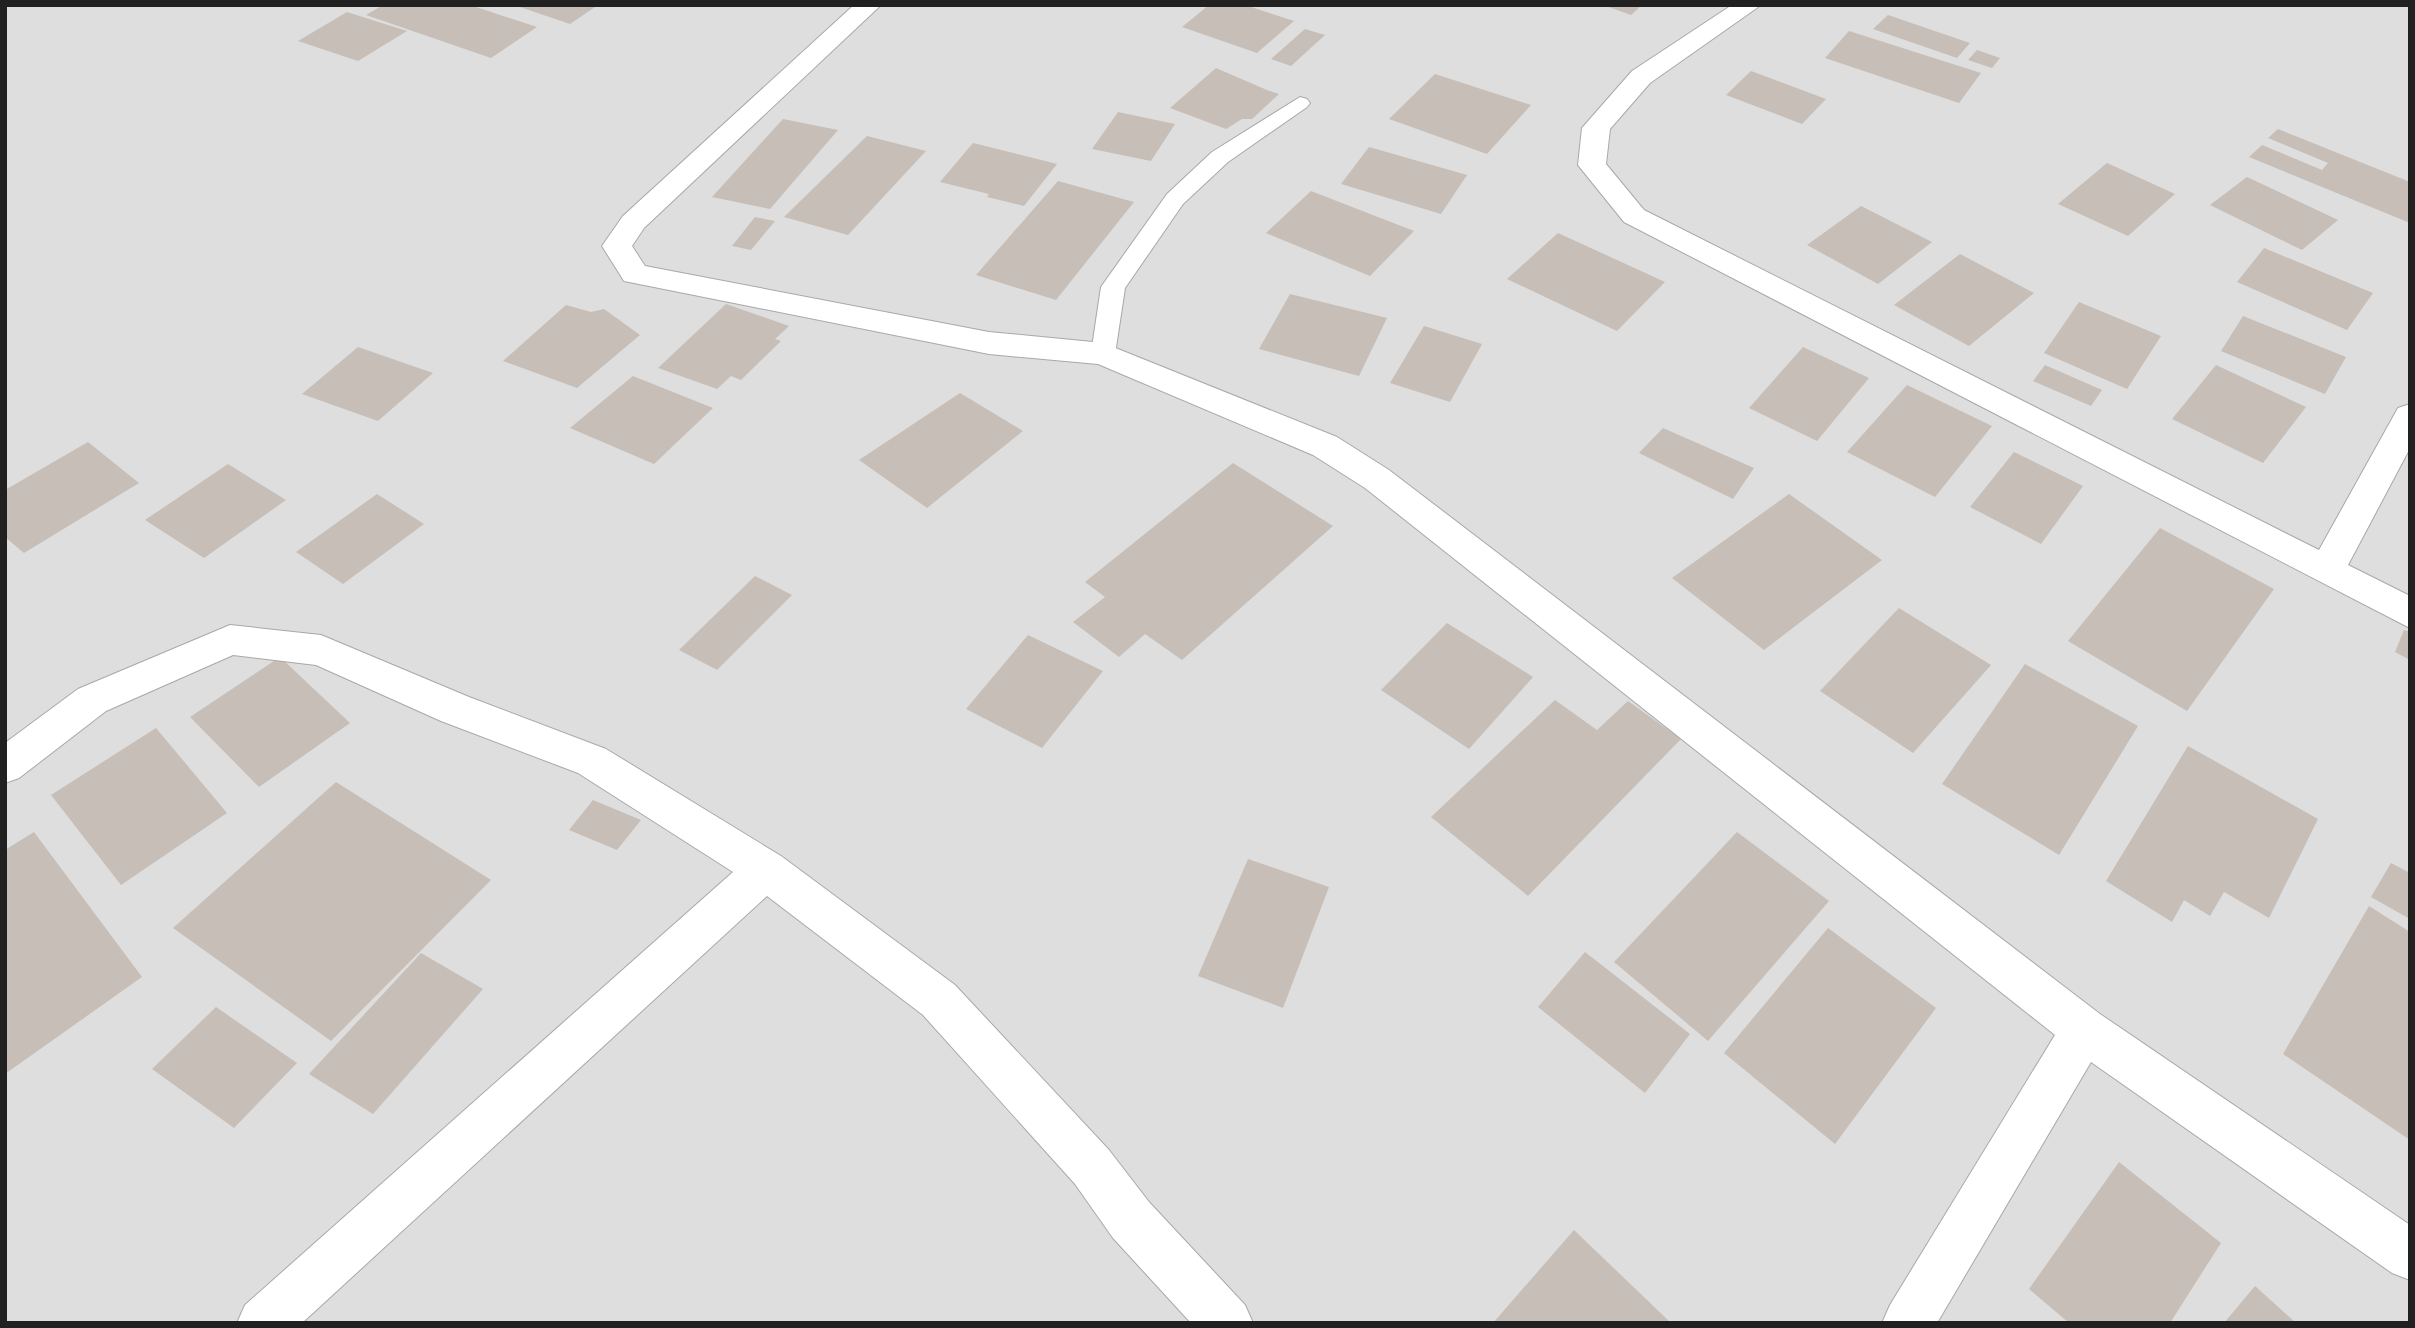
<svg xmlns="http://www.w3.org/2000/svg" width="2415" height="1328" viewBox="0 0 2415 1328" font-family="Helvetica,sans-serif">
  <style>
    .residential { fill: #dfdede }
    .building { fill: #c6beb7 }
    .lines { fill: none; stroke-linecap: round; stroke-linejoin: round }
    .service-casing { stroke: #a8a8a8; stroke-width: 2 }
    .minor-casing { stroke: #a8a8a8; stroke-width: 2 }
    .service { fill: #fff; fill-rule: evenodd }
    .minor { fill: #fff; fill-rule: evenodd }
  </style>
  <rect width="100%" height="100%" fill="#f1eee8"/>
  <rect class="residential" x="5" y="5" width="2405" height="1318"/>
  <g class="building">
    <path d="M383 5H470L537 27 491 58 366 15Z"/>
    <path d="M514 5H598L570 24Z"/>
    <path d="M1209 5H1245L1294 21 1257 53 1182 27Z"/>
    <path d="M1603 5H1642L1631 15Z"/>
    <path d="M347 12 407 31 358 61 298 41Z"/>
    <path d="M1888 15 1970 43 1957 58 1873 29Z"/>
    <path d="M1305 29 1325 35 1291 66 1271 59Z"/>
    <path d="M1849 31 1981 73 1959 103 1825 58Z"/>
    <path d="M1977 50 2000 58 1992 68 1968 60Z"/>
    <path d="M1216 68 1267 90 1279 94 1252 119H1242L1226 129 1170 108Z"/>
    <path d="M1751 71 1826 99 1802 124 1726 95Z"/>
    <path d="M1435 74 1531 105 1487 154 1389 119Z"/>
    <path d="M1118 112 1175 124 1151 161 1092 149Z"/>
    <path d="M783 119 838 130 770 209 712 197Z"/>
    <path d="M2278 129 2410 182V223L2249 157 2262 145 2322 170 2328 163 2268 138Z"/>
    <path d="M867 136 926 151 848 235 784 217Z"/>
    <path d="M973 143 1057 164 1024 206 987 197 989 194 940 182Z"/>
    <path d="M1369 147 1467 175 1441 214 1341 184Z"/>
    <path d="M2107 163 2175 194 2128 236 2058 204Z"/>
    <path d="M2247 177 2338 220 2302 250 2210 205Z"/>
    <path d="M1058 181 1134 202 1056 300 976 275Z"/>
    <path d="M1311 191 1414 231 1370 276 1266 233Z"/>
    <path d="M1861 206 1932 242 1878 284 1807 245Z"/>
    <path d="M755 217 775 221 751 250 732 246Z"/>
    <path d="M1558 233 1665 282 1617 331 1507 279Z"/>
    <path d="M2264 248 2373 293 2347 330 2237 282Z"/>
    <path d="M1960 254 2034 293 1969 346 1894 305Z"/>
    <path d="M1290 294 1387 318 1359 376 1259 349Z"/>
    <path d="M2079 302 2161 336 2127 389 2044 353Z"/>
    <path d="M726 304 789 326 775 339 781 341 741 380 731 376 717 389 658 368Z"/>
    <path d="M566 305 591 312 604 309 640 335 577 388 503 361Z"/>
    <path d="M2243 316 2346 357 2325 394 2221 351Z"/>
    <path d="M1424 326 1482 344 1450 402 1390 383Z"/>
    <path d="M358 347 433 373 378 421 302 394Z"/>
    <path d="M1803 347 1869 378 1817 441 1749 408Z"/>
    <path d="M2045 365 2102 390 2091 406 2033 381Z"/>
    <path d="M2216 365 2306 407 2263 463 2172 419Z"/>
    <path d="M633 376 713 408 654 464 570 428Z"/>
    <path d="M1907 385 1992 426 1935 497 1847 452Z"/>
    <path d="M960 393 1023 431 927 508 859 460Z"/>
    <path d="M1663 428 1754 468 1733 499 1639 453Z"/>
    <path d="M88 442 139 483 24 553 5 537V490Z"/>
    <path d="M2014 452 2083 486 2041 544 1970 507Z"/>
    <path d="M1233 463 1333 526 1182 660 1145 634 1119 657 1073 622 1105 597 1085 582Z"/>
    <path d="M228 464 286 500 204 558 145 520Z"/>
    <path d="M377 494 424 524 343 584 296 552Z"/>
    <path d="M1789 494 1882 560 1764 650 1672 578Z"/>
    <path d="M2160 528 2274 589 2187 711 2068 641Z"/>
    <path d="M755 576 792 595 717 670 679 650Z"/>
    <path d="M1899 608 1991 665 1913 753 1820 691Z"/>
    <path d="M1447 623 1533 677 1469 749 1381 690Z"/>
    <path d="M2404 630 2410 632V660L2395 652Z"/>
    <path d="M1028 635 1103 671 1042 748 966 709Z"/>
    <path d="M280 657 350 723 259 787 190 717Z"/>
    <path d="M2025 664 2138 726 2059 855 1942 784Z"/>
    <path d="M1555 700 1597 730 1628 701 1681 739 1528 896 1431 817Z"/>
    <path d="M156 728 227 813 121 885 51 795Z"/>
    <path d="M2188 746 2318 819 2269 918 2224 892 2210 916 2184 900 2172 922 2106 881Z"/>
    <path d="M336 782 491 880 331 1041 173 928Z"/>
    <path d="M593 800 641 820 617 850 569 830Z"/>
    <path d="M34 832 142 977 5 1074V850Z"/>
    <path d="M1737 832 1829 901 1708 1041 1614 962Z"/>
    <path d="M1248 859 1329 887 1283 1008 1198 976Z"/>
    <path d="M2391 863 2410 873V919L2371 897Z"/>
    <path d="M2369 906 2410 932V1140L2283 1054Z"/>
    <path d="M1828 928 1936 1008 1835 1144 1724 1053Z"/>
    <path d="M1585 952 1690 1034 1645 1093 1538 1007Z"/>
    <path d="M421 953 483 989 373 1114 309 1074Z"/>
    <path d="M216 1007 297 1063 234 1128 152 1069Z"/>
    <path d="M2119 1162 2221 1243 2170 1323H2069L2029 1289Z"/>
    <path d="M1574 1230 1671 1323H1493Z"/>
    <path d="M2255 1286 2296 1323H2224Z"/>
  </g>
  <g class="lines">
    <g class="service-casing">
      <path id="service" d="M1300 97 1307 99 1310 103 1307 107 1228 162 1183 204 1125 288 1115 354 1112 360H1094L1091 354 1101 287 1167 194 1212 152Z"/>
    </g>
    <g class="minor-casing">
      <g id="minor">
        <path d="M854 5H881L644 228 632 246 645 266 989 332 1103 343 1337 437 1389 470 2100 1014 2410 1225V1280L2392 1273 2091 1062 1937 1323H1882L1890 1305 2055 1035 1365 488 1313 455 1098 364 989 354 624 281 602 246 623 216Z"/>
        <path d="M1732 5H1761L1650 83 1610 129 1606 164 1644 210 2319 550 2398 408 2410 404V448L2348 565 2410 596V628L1624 222 1578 165 1582 128 1632 71Z"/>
        <path d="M230 625 321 635 469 697 606 749 781 856 955 985 1109 1150 1149 1202 1245 1305 1253 1323H1191L1113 1238 1075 1184 923 1015 767 896 302 1323H237L245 1305 733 872 578 773 441 721 316 665 233 655 106 711 19 778 5 783V743L78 689Z"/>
      </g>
    </g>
    <use href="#service" class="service"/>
    <use href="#minor" class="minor"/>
  </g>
  <rect width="2415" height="1328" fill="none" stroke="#212121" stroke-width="14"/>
</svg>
